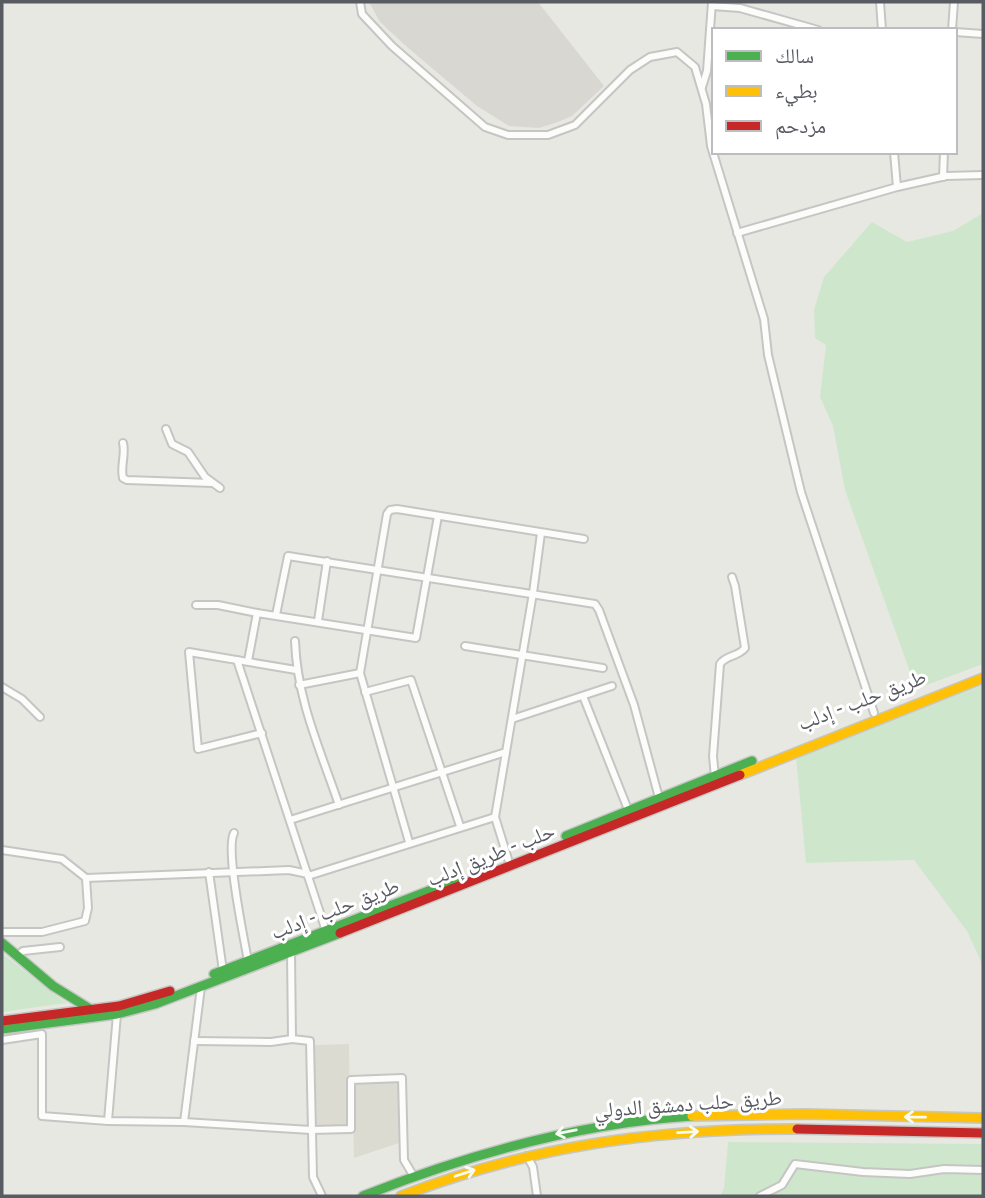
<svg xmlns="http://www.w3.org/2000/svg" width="985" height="1198" viewBox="0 0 985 1198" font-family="Roboto,'Noto Naskh Arabic',sans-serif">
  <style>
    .industrial { fill: #d8d7d1 }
    .education { fill: #dcdbd1 }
    .green { fill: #cee7cc }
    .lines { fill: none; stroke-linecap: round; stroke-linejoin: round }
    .street-casing { stroke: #c5c6c4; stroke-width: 10 }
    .fast-casing { stroke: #c5c7c5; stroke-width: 12 }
    .slow-casing { stroke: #c5c7c5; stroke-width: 12 }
    .jam-casing { stroke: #c5c7c5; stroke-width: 12 }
    .street { stroke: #fcfcfb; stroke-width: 6 }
    .fast { stroke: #4caf50; stroke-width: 9 }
    .slow { stroke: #ffc107; stroke-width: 9 }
    .jam { stroke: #c62828; stroke-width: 9 }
    .oneway { stroke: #f6fbf6 }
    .labels { text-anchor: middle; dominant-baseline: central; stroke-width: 6; stroke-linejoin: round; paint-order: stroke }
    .street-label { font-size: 21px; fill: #585b61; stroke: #fff }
  </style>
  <rect width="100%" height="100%" fill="#e8e8e2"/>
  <path class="industrial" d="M369 2H538L604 86 572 116 558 122 539 128 509 126 477 106 407 47 380 22Z"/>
  <g class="education">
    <path d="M349 1044 350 1126H315L314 1045Z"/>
    <path d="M398 1081 399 1143 354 1158 352 1085 354 1082Z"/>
  </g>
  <g class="green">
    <path d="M983 213V664L916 689 845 490 833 426 820 397 826 345 815 338 814 310 824 277 872 222 907 242 953 231Z"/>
    <path d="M983 685V966L967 931 914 860 806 863 796 757Z"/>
    <path d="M2 953 58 997 67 1003 2 1012Z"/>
    <path d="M728 1142 983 1144V1196H720L724 1188Z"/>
  </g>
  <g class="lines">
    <g class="street-casing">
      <g id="street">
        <path d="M360 2 362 14 392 46 485 127 508 135H548L575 125 630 70 650 57 677 52 695 67 706 104 711 146 764 319 768 355 801 492 874 713"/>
        <path d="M880 2 882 30"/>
        <path d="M712 6 740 8 818 30"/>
        <path d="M952 30 954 2"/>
        <path d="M955 32 983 34"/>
        <path d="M702 87 707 71 712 2"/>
        <path d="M894 152 897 187"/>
        <path d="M943 177 944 152"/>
        <path d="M737 233 897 187 946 176 983 175"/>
        <path d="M166 429 172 444 188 452 205 477 220 488"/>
        <path d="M123 443C126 455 120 466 123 478L127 480 212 483"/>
        <path d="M196 605H218L257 613"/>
        <path d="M276 615 288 556 595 604 599 610 634 705 658 794"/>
        <path d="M318 621 327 561"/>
        <path d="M295 641C297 700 320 749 339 805"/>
        <path d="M465 646 603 668"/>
        <path d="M237 660 326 931"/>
        <path d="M248 661 257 613 416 638 438 516"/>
        <path d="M299 685 360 673"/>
        <path d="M2 687 22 699 40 717"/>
        <path d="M365 692 411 680 460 826"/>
        <path d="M583 696 627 807"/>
        <path d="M512 719 612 686"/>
        <path d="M262 733 198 749 189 652 296 670"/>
        <path d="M715 778 713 756 720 664C726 655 738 657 745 648L735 586 732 577"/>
        <path d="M290 820 506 752"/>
        <path d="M234 833C225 850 244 938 248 961"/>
        <path d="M409 842 360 673 387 514 390 510 397 509 584 539"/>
        <path d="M2 850 62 859 86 878 88 908 85 921 42 932H2"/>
        <path d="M508 859 495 817 533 593 541 533"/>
        <path d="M209 872 223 971"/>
        <path d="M308 876 495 817"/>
        <path d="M86 878 289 870 308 874"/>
        <path d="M291 953 292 1039 310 1041 313 1177 322 1196"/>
        <path d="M18 955 23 951 60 947"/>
        <path d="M117 1014 108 1121 184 1122 311 1130 351 1129V1080L402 1078 404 1160 413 1175"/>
        <path d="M2 1040 42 1034V1116L108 1121"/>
        <path d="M194 1041 271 1042 292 1039"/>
        <path d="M184 1122 201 987"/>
        <path d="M527 1156 533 1167 537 1196"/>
        <path d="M760 1196 782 1185 795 1164 863 1172 910 1174 944 1169 983 1170"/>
      </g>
    </g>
    <g class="fast-casing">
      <g id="fast">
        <path d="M566 836 752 761"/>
        <path d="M2 943 53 986 90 1009"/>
        <path d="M214 974 457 880"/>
        <path d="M2 1029 117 1014 155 1004 340 933"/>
        <path d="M363 1196C469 1154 578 1123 692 1116"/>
      </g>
    </g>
    <g class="slow-casing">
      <g id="slow">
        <path d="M740 775 983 678"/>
        <path d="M692 1116 805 1114 983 1118"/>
        <path d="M401 1196C534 1145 655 1129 797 1129"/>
      </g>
    </g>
    <g class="jam-casing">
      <g id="jam">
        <path d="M340 933 740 775"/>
        <path d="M2 1021 119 1006 170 991"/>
        <path d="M797 1129 983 1133"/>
      </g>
    </g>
    <use href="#street" class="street"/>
    <use href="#fast" class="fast"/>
    <use href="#slow" class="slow"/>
    <use href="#jam" class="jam"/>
  </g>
  <defs><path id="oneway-shaft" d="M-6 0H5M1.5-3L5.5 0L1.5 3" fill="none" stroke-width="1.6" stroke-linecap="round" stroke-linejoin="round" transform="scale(1.75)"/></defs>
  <g class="oneway">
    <use href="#oneway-shaft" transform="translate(915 1117) rotate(-179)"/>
    <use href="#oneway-shaft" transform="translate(566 1132) rotate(169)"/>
    <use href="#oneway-shaft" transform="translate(688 1132) rotate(-3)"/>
    <use href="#oneway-shaft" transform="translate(465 1173) rotate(-18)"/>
  </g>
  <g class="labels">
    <g class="street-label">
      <text transform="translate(862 700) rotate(-21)">طريق حلب - إدلب</text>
      <text transform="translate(491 855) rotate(-22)">حلب - طريق إدلب</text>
      <text transform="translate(335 909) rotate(-21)">طريق حلب - إدلب</text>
      <text transform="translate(688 1104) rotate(-4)">طريق حلب دمشق الدولي</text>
    </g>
  </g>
  <rect width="985" height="1198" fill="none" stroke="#585b61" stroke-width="7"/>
  <rect x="712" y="28" width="245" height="126" fill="#ffffff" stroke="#bcbdc0" stroke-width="2"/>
  <rect x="726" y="51" width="35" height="10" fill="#4caf50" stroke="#bcbdc0" stroke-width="2"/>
  <text x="775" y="63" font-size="21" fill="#585b61">سالك</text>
  <rect x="726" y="86" width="35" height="10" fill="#ffc107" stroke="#bcbdc0" stroke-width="2"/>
  <text x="775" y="98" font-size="21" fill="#585b61">بطيء</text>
  <rect x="726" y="121" width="35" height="10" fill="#c62828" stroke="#bcbdc0" stroke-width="2"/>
  <text x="775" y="133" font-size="21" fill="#585b61">مزدحم</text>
</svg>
